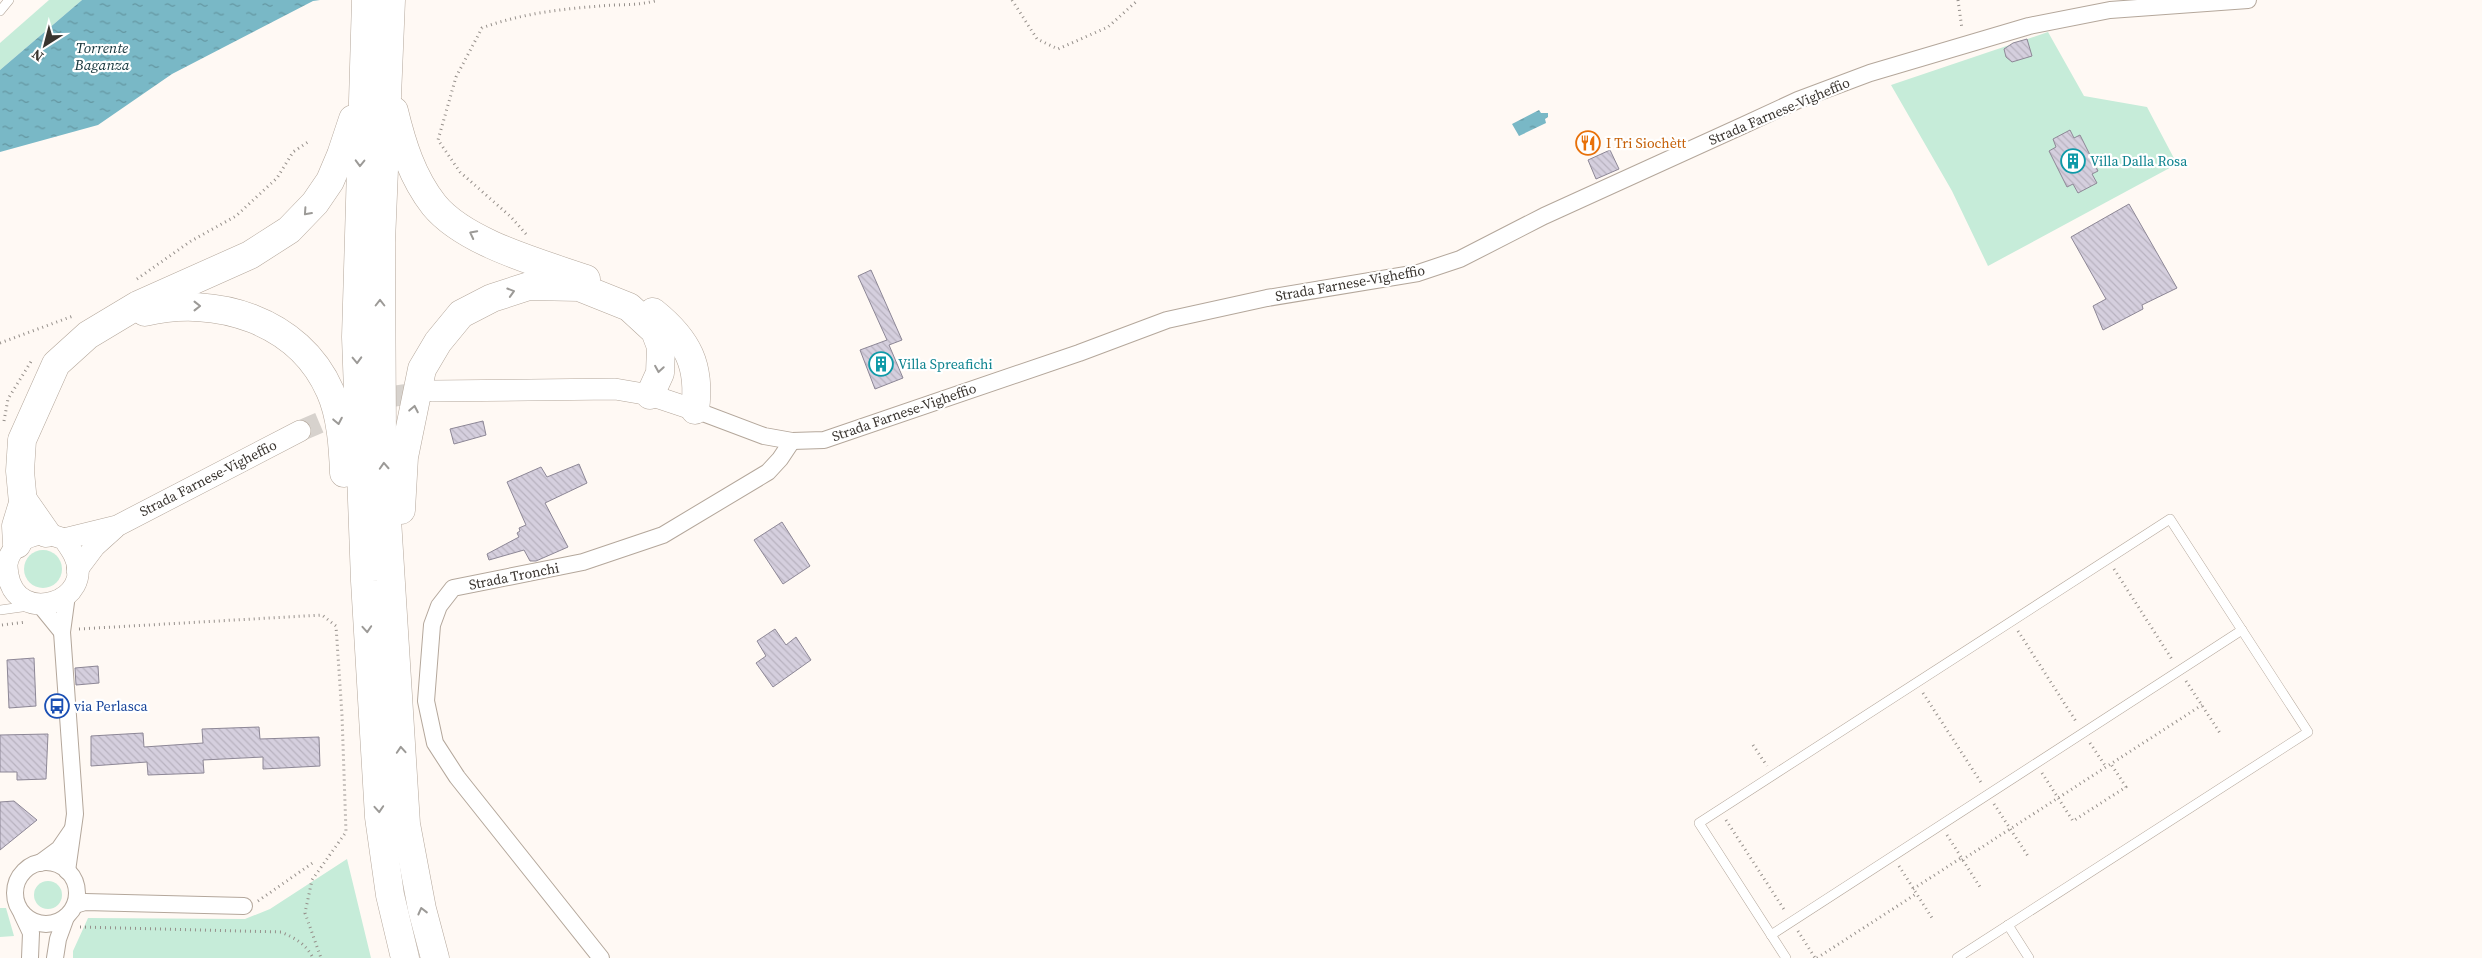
<svg xmlns="http://www.w3.org/2000/svg" width="2482" height="958" viewBox="0 0 2482 958" font-family="'Source Serif 4',serif">
  <style>
    .green { fill: #c6ecd9 }
    .water { fill: url(#water-ripples) }
    .building { fill: url(#building-back-hatch); stroke: #8d8796 }
    .lines { fill: none; stroke-linecap: round; stroke-linejoin: round }
    .tertiary-tunnel { stroke: #d7d2cd; stroke-width: 21; stroke-dasharray: 21 11; stroke-linecap: butt }
    .service-casing { stroke: #b4a79b; stroke-width: 10 }
    .minor-casing { stroke: #b4a79b; stroke-width: 18 }
    .tertiary-casing { stroke: #b4a79b; stroke-width: 22 }
    .trunk-casing { stroke: #b4a79b; stroke-width: 29 }
    .path { stroke: #96908b; stroke-width: 3; stroke-dasharray: 1 4; stroke-linecap: butt }
    .service { stroke: #fff; stroke-width: 9 }
    .minor { stroke: #fff; stroke-width: 16 }
    .tertiary { stroke: #fff; stroke-width: 21 }
    .trunk { stroke: #fff; stroke-width: 28 }
    .oneway { stroke: #9c9a97 }
    .labels { text-anchor: middle; dominant-baseline: central; stroke-width: 4.5; stroke-linejoin: round; paint-order: stroke }
    .street-label { font-size: 14px; fill: #39342f; stroke: #fff }
    .food-label { font-size: 14px; fill: #c56008; stroke: #fff; text-anchor: start }
    .culture-label { font-size: 14px; fill: #0d838f; stroke: #fff; text-anchor: start }
    .transit-label { font-size: 14px; fill: #164399; stroke: #fff; text-anchor: start }
    .water-label { font-size: 15px; font-style: italic; fill: #123239; stroke: #fff }
  </style>
  <defs>
    <pattern id="water-ripples" width="26" height="14" patternUnits="userSpaceOnUse" patternTransform="scale(1.25)"><rect width="26" height="14" fill="#79b8c6"/><path d="M2 4q2-2 4 0t4 0M15 11q2-2 4 0t4 0" fill="none" stroke="#6496a1"/></pattern>
    <pattern id="building-back-hatch" width="6" height="6" patternUnits="userSpaceOnUse" patternTransform="scale(1.25)"><rect width="6" height="6" fill="#d5cfde"/><path d="M-1 5l2 2M0 0l6 6M5-1l2 2" fill="none" stroke="#b8b2bf"/></pattern>
  </defs>
  <rect width="100%" height="100%" fill="#fff9f4"/>
  <g class="green">
    <path d="M49 0H82L0 70V43Z"/>
    <path d="M2048 32 2084 96 2147 107 2177 164 1988 266 1952 191 1891 85Z"/>
    <circle cx="43" cy="569" r="19"/>
    <path d="M347 859 371 958H73V951L88 918 245 919 270 909Z"/>
    <circle cx="48" cy="895" r="14"/>
    <path d="M0 908H6L14 936 0 937Z"/>
  </g>
  <g class="water">
    <path d="M82 0H320L313 1 172 74 98 125 0 152V70Z"/>
    <path d="M1539 110 1541 113H1548V117L1545 119 1546 123 1519 136 1512 124Z"/>
  </g>
  <g class="building">
    <path d="M2027 39 2032 56 2012 62 2006 57 2004 49 2013 43Z"/>
    <path d="M2070 130 2074 138 2080 135 2098 171 2092 174 2097 183 2078 193 2073 184 2067 187 2049 151 2056 147 2053 139Z"/>
    <path d="M1610 150 1619 169 1596 179 1588 160Z"/>
    <path d="M2129 204 2177 288 2142 305 2143 309 2103 330 2093 306 2106 299 2071 237Z"/>
    <path d="M871 270 902 340 889 345 903 378 875 389 860 350 887 340 858 276Z"/>
    <path d="M483 421 486 435 454 444 450 429Z"/>
    <path d="M579 464 587 483 545 503 568 547 536 561H530L524 550 489 560 487 554 519 537 517 533 520 531 519 528 526 525 507 482 541 467 547 477Z"/>
    <path d="M782 522 810 566 783 584 754 540Z"/>
    <path d="M775 629 786 645 796 637 811 660 773 687 756 663 766 656 757 641Z"/>
    <path d="M34 658 36 706 9 708 7 660Z"/>
    <path d="M98 666 99 683 76 685 75 668Z"/>
    <path d="M259 727 260 739 319 737 320 766 263 769V757L203 760 204 773 148 775 147 762 91 766V736L143 733 144 747 203 743 202 729Z"/>
    <path d="M48 734 46 779 17 780V772H0V735Z"/>
    <path d="M14 801 37 820 0 850V802Z"/>
  </g>
  <g class="lines">
    <path class="tertiary-tunnel" d="M300 431 375 399 430 391"/>
    <g class="service-casing">
      <g id="service">
        <path d="M0 11 9 0"/>
        <path d="M0 610 29 606"/>
        <path d="M2008 925 2029 958"/>
        <path d="M1771 935 2242 630"/>
        <path d="M1786 958 1699 823 2170 519 2308 732 1957 958"/>
      </g>
    </g>
    <g class="minor-casing">
      <g id="minor">
        <path d="M695 410 764 436 792 441 824 440 1079 353 1167 320 1267 298 1418 273 1460 259 1544 216 1744 125 1798 100 1870 73 2029 26 2110 10 2248 0"/>
        <path d="M67 595 62 632 75 814 67 871"/>
        <path d="M40 605 62 632"/>
        <circle cx="46" cy="893" r="31"/>
        <path d="M40 863 59 849 72 830"/>
        <path d="M75 905 85 902 244 906"/>
        <path d="M22 914 31 933 30 958"/>
        <path d="M55 958 58 939 66 917"/>
        <path d="M601 958 457 777 435 743 426 701 432 625 439 606 453 588 583 562 663 535 768 472 780 459 792 441"/>
      </g>
    </g>
    <g class="tertiary-casing">
      <g id="tertiary">
        <path d="M432 391 615 389 650 395 695 410"/>
        <path d="M46 533 64 539C67 544 71 549 74 555 97 602 17 627 8 575 7 567 6 564 9 557 17 540 28 536 46 533Z"/>
        <path d="M64 539 117 526 300 431"/>
        <path d="M77 570 95 546 115 528"/>
      </g>
    </g>
    <g class="trunk-casing">
      <g id="trunk">
        <path d="M366 0 356 337 365 581 379 817 390 895 405 958"/>
        <path d="M391 0 381 242 382 439 406 824 422 909 435 958"/>
        <path d="M394 111C402 144 412 177 434 205 465 243 540 263 586 279"/>
        <path d="M145 312C215 295 299 320 330 391 341 415 343 447 344 473"/>
        <path d="M653 312C688 340 701 366 695 410"/>
        <path d="M23 500 46 533"/>
        <path d="M401 510 404 457 422 369 438 342 461 314 492 298 529 286 579 287 629 307 655 331 661 347 660 373 650 395"/>
        <path d="M17 544 16 526 23 503 20 471 22 440 56 364 88 335 138 305 250 255 289 230 315 203 330 181 341 155 353 119"/>
      </g>
    </g>
    <g class="path">
      <path d="M1012 0 1037 39 1058 49 1108 27 1138 0"/>
      <path d="M1958 0 1962 29"/>
      <path d="M526 234 511 217 460 172 438 140 456 77 482 28C519 14 561 9 600 6 619 4 639 6 658 0"/>
      <path d="M137 279 191 241 236 216 277 178 293 152 308 142"/>
      <path d="M0 343 73 316"/>
      <path d="M4 421 8 399 32 360"/>
      <path d="M2114 569 2173 661"/>
      <path d="M2 625 26 622"/>
      <path d="M79 629 322 615 336 626 342 715 346 832 312 880 305 913 321 958"/>
      <path d="M2018 631 2077 723"/>
      <path d="M2186 681 2220 733"/>
      <path d="M1923 693 1982 784"/>
      <path d="M2090 743 2106 767"/>
      <path d="M1753 745 1767 766"/>
      <path d="M2042 773 2073 821 2126 787 2111 764"/>
      <path d="M1994 804 2028 856"/>
      <path d="M1726 820 1785 911"/>
      <path d="M1947 835 1980 887"/>
      <path d="M1962 860 2202 705"/>
      <path d="M1899 866 1932 918"/>
      <path d="M1913 889 1961 858"/>
      <path d="M258 901 314 862"/>
      <path d="M80 927 281 932C295 938 306 944 313 958"/>
      <path d="M1798 931 1815 958"/>
      <path d="M1817 958 1916 894"/>
    </g>
    <use href="#service" class="service"/>
    <use href="#minor" class="minor"/>
    <use href="#tertiary" class="tertiary"/>
    <use href="#trunk" class="trunk"/>
  </g>
  <defs><path id="oneway-chevron" d="M-2-3.5L2.5 0L-2 3.5" fill="none" stroke-width="1.6" stroke-linecap="round" stroke-linejoin="round" transform="scale(1.25)"/></defs>
  <g class="oneway">
    <use href="#oneway-chevron" transform="translate(360 163) rotate(91)"/>
    <use href="#oneway-chevron" transform="translate(307 212) rotate(132)"/>
    <use href="#oneway-chevron" transform="translate(473 234) rotate(-153)"/>
    <use href="#oneway-chevron" transform="translate(511 292) rotate(-17)"/>
    <use href="#oneway-chevron" transform="translate(380 303) rotate(-90)"/>
    <use href="#oneway-chevron" transform="translate(197 306)"/>
    <use href="#oneway-chevron" transform="translate(357 360) rotate(88)"/>
    <use href="#oneway-chevron" transform="translate(659 369) rotate(99)"/>
    <use href="#oneway-chevron" transform="translate(414 409) rotate(-79)"/>
    <use href="#oneway-chevron" transform="translate(338 421) rotate(79)"/>
    <use href="#oneway-chevron" transform="translate(384 466) rotate(-93)"/>
    <use href="#oneway-chevron" transform="translate(367 629) rotate(86)"/>
    <use href="#oneway-chevron" transform="translate(401 750) rotate(-94)"/>
    <use href="#oneway-chevron" transform="translate(379 809) rotate(86)"/>
    <use href="#oneway-chevron" transform="translate(422 911) rotate(-104)"/>
  </g>
  <defs>
    <g id="restaurant-ring" transform="scale(1.25)"><circle r="9.5" fill="#fff" stroke="#e8710a" stroke-width="1.5"/><path d="M-5-6h1v4h1v-4h1v4h1v-4h1v5L-1.5 .5V6h-2V.5L-5-1ZM5-6V6H3V1.5H1.5Q1.5-4 5-6Z" fill="#e8710a"/></g>
    <g id="building-ring" transform="scale(1.25)"><circle r="9.5" fill="#fff" stroke="#0f9aa8" stroke-width="1.5"/><path d="M-4-6H4V6H1V3H-1V6H-4ZM-2.5-4.3h1.7v1.8h-1.7ZM.8-4.3h1.7v1.8H.8ZM-2.5-1h1.7V.8h-1.7ZM.8-1h1.7V.8H.8Z" fill="#0f9aa8"/></g>
    <g id="bus-ring" transform="scale(1.25)"><circle r="9.5" fill="#fff" stroke="#1a4fb4" stroke-width="1.5"/><path d="M-5-6H5V4H4V6H2V4H-2V6H-4V4H-5ZM-3.5-4V0h7V-4ZM-3.5 1.2v1.5H-2V1.2ZM2 1.2v1.5H3.5V1.2Z" fill="#1a4fb4"/></g>
  </defs>
  <g fill-rule="evenodd">
    <use href="#restaurant-ring" x="1588" y="143"/>
    <use href="#building-ring" x="2073" y="161"/>
    <use href="#building-ring" x="881" y="364"/>
    <use href="#bus-ring" x="57" y="706"/>
  </g>
  <g class="labels">
    <g class="street-label">
      <text transform="translate(1779 111) rotate(-23)">Strada Farnese-Vigheffio</text>
      <text transform="translate(1350 283) rotate(-10)">Strada Farnese-Vigheffio</text>
      <text transform="translate(904 412) rotate(-19)">Strada Farnese-Vigheffio</text>
      <text transform="translate(208 478) rotate(-27)">Strada Farnese-Vigheffio</text>
      <text transform="translate(514 576) rotate(-11)">Strada Tronchi</text>
    </g>
    <g class="food-label">
      <text x="1606" y="143">I Tri Siochètt</text>
    </g>
    <g class="culture-label">
      <text x="2090" y="161">Villa Dalla Rosa</text>
      <text x="898" y="364">Villa Spreafichi</text>
    </g>
    <g class="transit-label">
      <text x="74" y="706">via Perlasca</text>
    </g>
    <g class="water-label">
      <text x="102" y="47">Torrente<tspan x="102" dy="17">Baganza</tspan></text>
    </g>
  </g>
  <g transform="translate(45 45) rotate(216)" stroke="#ffffff" stroke-width="4" paint-order="stroke">
  <path d="M0-4L9 19L0 12L-9 19Z" fill="#39342f"/>
  <text y="-8" font-size="14" font-weight="bold" text-anchor="middle" fill="#39342f">N</text>
  </g>
</svg>
